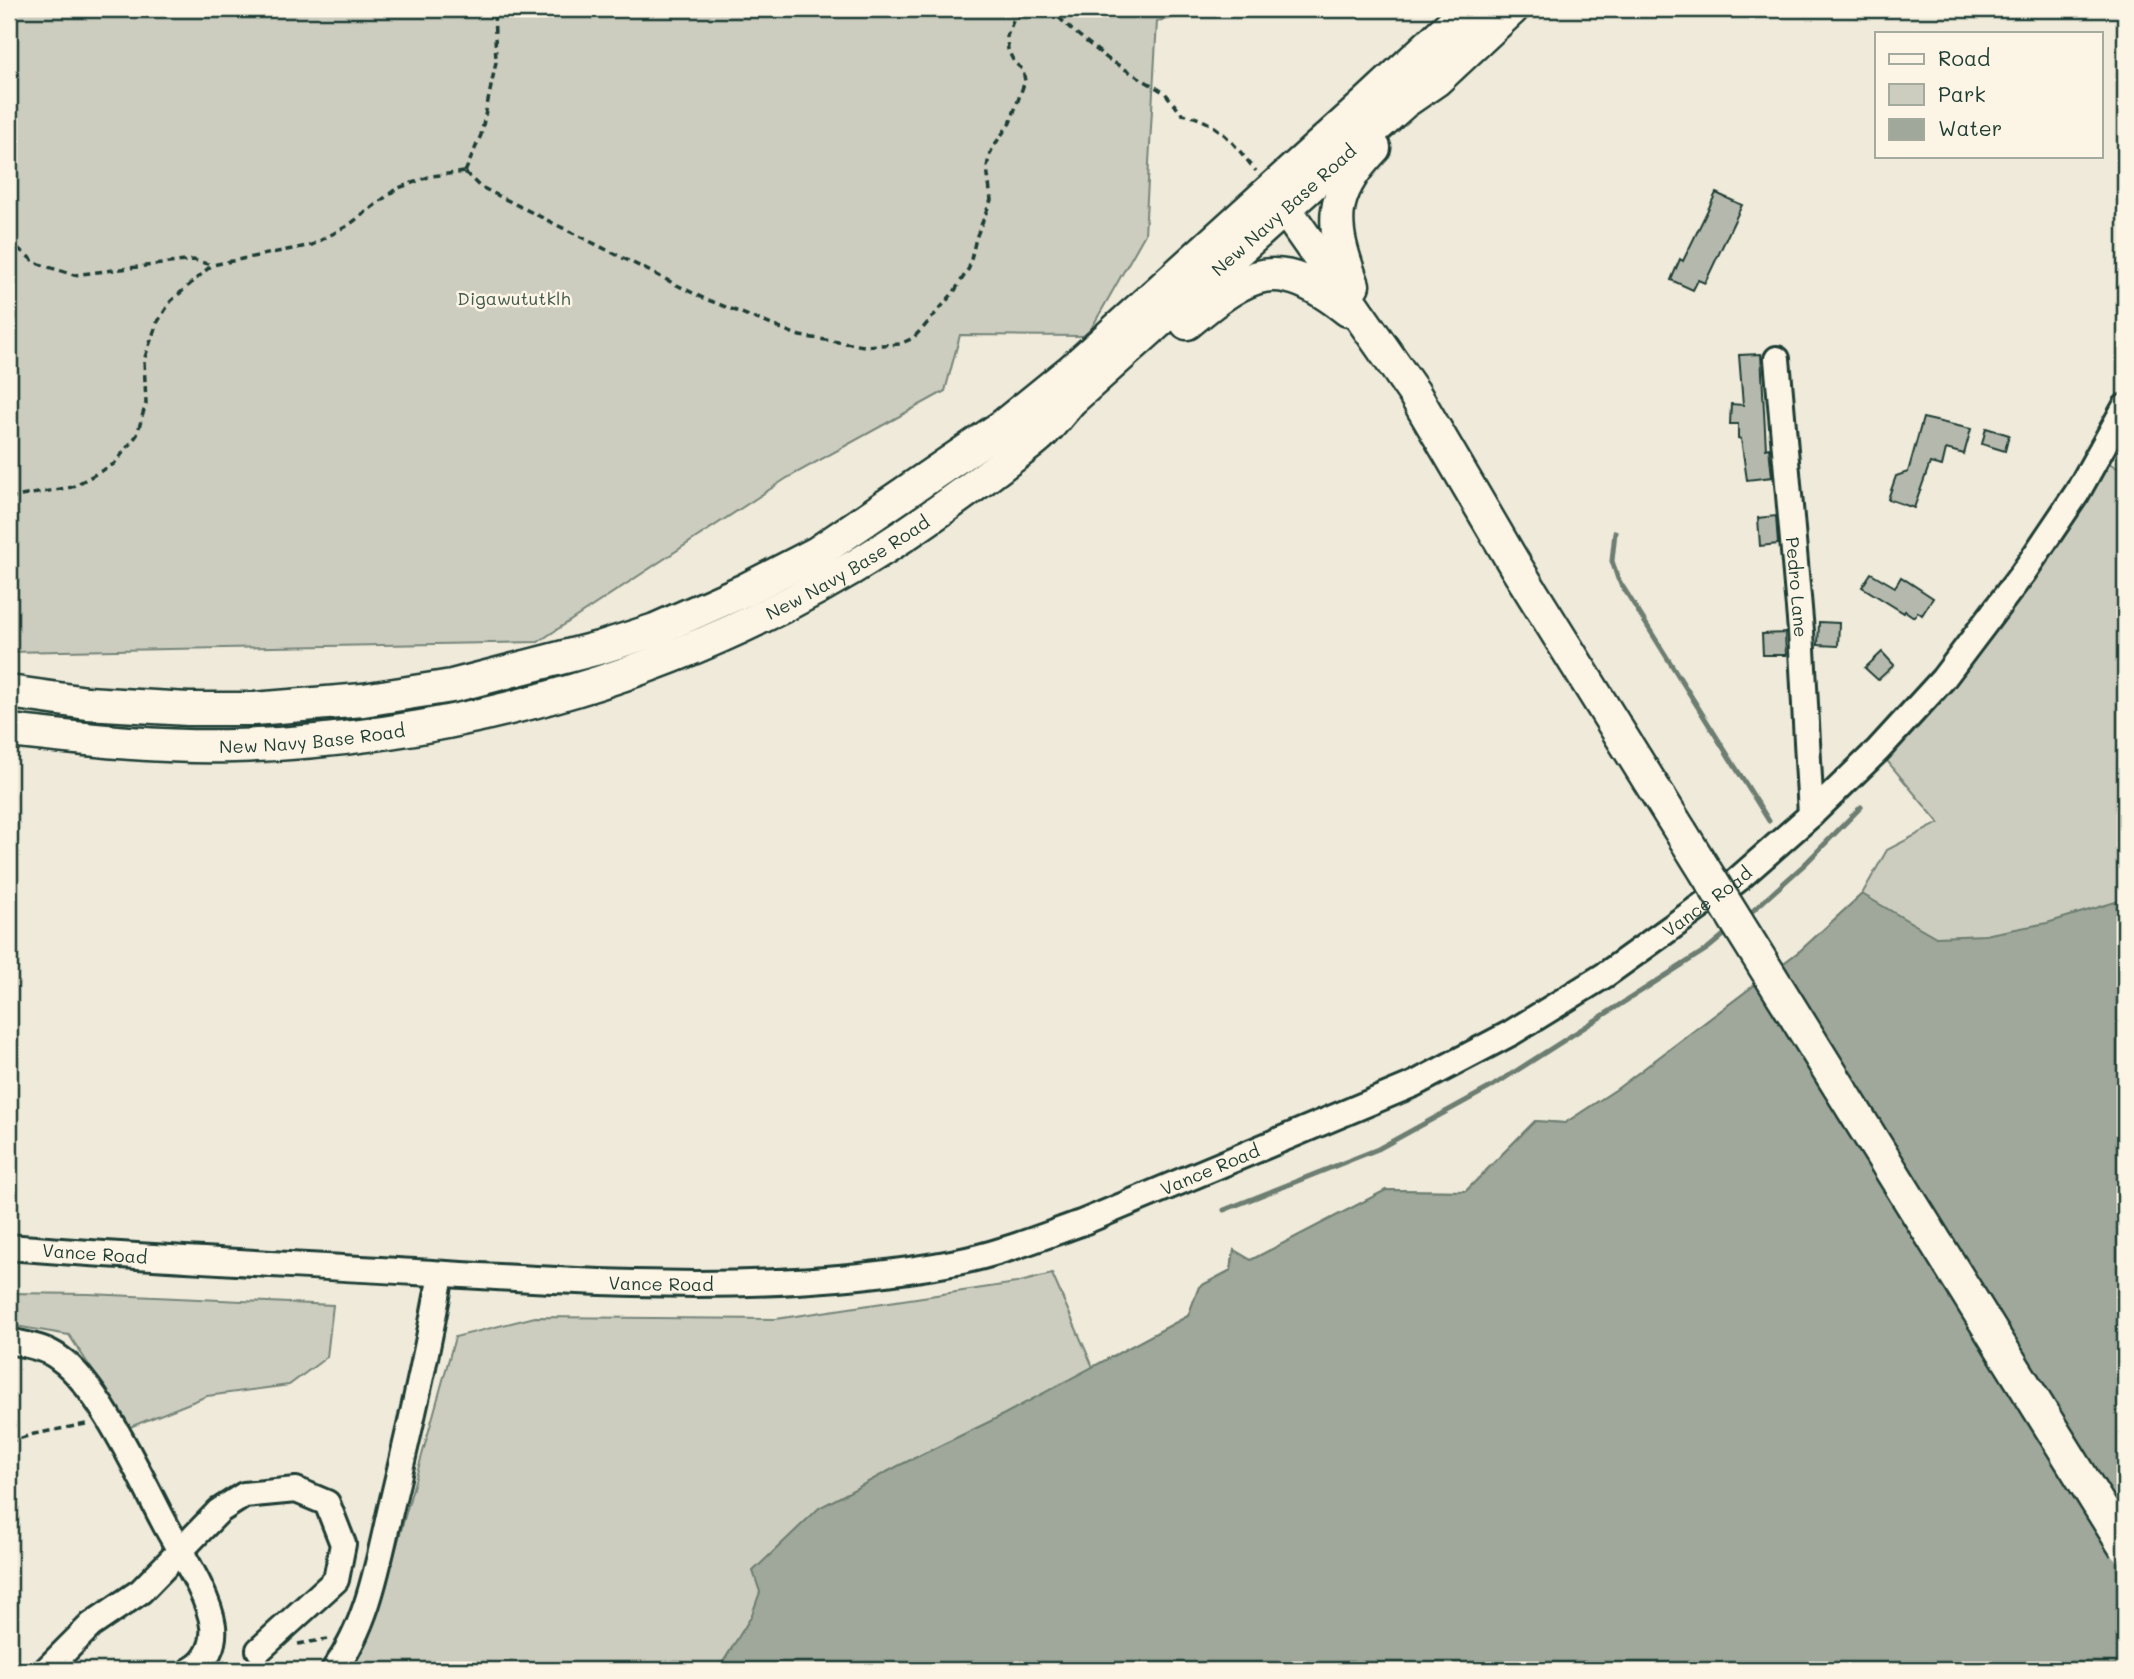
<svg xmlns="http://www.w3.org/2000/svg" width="2134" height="1679" viewBox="0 0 2134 1679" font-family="Mali,sans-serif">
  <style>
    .green { fill: #cccdbf; stroke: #76857a; stroke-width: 2 }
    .water { fill: #9fa89a; stroke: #6c7d71; stroke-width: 2 }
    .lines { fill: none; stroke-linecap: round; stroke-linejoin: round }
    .stream { stroke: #6c7d71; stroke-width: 5 }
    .building { fill: #b5b9ad; stroke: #1f3d34; stroke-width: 2 }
    .minor-casing { stroke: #1f3d34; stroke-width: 30 }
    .major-casing { stroke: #1f3d34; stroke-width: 37 }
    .path { stroke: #1f3d34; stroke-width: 3.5; stroke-dasharray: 7 5; stroke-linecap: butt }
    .minor { stroke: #fcf5e5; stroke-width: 24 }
    .major { stroke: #fcf5e5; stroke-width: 32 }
    .major-bridge-casing { stroke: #1f3d34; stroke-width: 37; stroke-linecap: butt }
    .major-bridge { stroke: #fcf5e5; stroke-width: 32 }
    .labels { text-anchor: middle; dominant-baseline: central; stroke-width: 5; stroke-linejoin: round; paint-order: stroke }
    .street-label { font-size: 18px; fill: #1f3d34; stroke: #fcf5e5 }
    .park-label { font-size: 18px; fill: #425a50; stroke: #fcf5e5 }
  </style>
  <rect width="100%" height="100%" fill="#efeada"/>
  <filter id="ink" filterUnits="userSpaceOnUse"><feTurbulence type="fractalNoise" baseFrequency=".0143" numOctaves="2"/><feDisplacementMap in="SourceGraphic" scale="14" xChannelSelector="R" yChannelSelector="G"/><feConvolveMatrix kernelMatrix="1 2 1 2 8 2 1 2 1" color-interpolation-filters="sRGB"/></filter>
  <g filter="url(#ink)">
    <g class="green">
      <path d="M9 9H1221L1157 21 1145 234 1087 336 960 335 945 391 787 478 538 642 9 652Z"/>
      <path d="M2098 456 2125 473V1440L1252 1670H337L366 1640 397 1545 455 1337 535 1317 776 1319 1016 1283 1052 1274 1093 1367 1188 1316 1199 1287 1231 1270 1234 1250 1251 1260 1386 1190 1466 1191 1535 1121 1565 1123 1617 1089 1801 950 1862 894 1887 850 1939 823 1878 750Z"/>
      <path d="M9 1293 89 1294 333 1305 327 1357 289 1385 207 1396 130 1427 69 1335 9 1325Z"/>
    </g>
    <path class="water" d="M1862 894 1936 937 1984 935 2047 923 2125 899V1670H718L751 1617 760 1592 753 1571 819 1508 898 1466 997 1418 1188 1316 1199 1287 1231 1270 1234 1250 1251 1260 1386 1190 1466 1191 1535 1121 1565 1123 1617 1089 1801 950Z"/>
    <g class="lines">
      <g class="stream">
        <path d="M1615 532 1612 561 1618 579 1769 821"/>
        <path d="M1747 916 1805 864 1861 807"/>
        <path d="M1224 1210 1378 1149 1491 1087 1707 949 1731 929"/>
      </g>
    </g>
    <g class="building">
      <path d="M1716 193 1742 205 1705 283 1698 280 1693 290 1671 280 1680 259 1683 261Z"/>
      <path d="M1761 354 1766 449 1769 448 1772 477 1747 480 1741 439 1738 438V424H1730L1731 404 1743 405 1739 355Z"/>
      <path d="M1923 418 1971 429 1964 454 1946 449 1942 466 1930 463 1914 508 1888 499 1896 476 1908 472Z"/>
      <path d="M1986 428 2009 435 2005 451 1982 444Z"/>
      <path d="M1776 516 1778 544 1760 546 1758 518Z"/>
      <path d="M1871 573 1895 587 1901 577 1933 598 1922 615 1918 612 1914 617 1905 611 1904 613 1862 587Z"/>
      <path d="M1819 622 1839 623 1838 646 1818 645Z"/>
      <path d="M1785 633 1786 655H1763L1762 634Z"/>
      <path d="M1882 652 1894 665 1878 680 1865 668Z"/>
    </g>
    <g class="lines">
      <g class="minor-casing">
        <g id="minor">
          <path id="s1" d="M1777 359 1801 631 1811 815"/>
          <path id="s2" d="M9 1247C144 1258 280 1264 415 1272 595 1283 778 1296 957 1262 999 1254 1041 1237 1081 1223L1414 1084 1511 1033 1605 975 1736 881 1811 815 1878 750 1943 679 2023 573 2077 493 2125 407"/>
          <path d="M9 1341C26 1345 45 1347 59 1358 100 1386 141 1479 165 1524 180 1552 209 1595 213 1626 215 1644 207 1662 191 1670"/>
          <path d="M46 1670 91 1625 141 1591 219 1511 244 1495 296 1490 327 1503 343 1544 336 1580 259 1650"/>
          <path d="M334 1670C370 1621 379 1557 393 1499 411 1424 428 1350 441 1274"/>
        </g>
      </g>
      <g class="major-casing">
        <g id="major">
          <path d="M1274 193 1414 393 1516 567 1681 832"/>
          <path d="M1353 285C1331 225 1327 197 1374 148"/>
          <path d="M1187 323C1251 270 1277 254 1348 310"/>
          <path d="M9 692 87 703 188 709H254L363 700 452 686 599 648 655 630 745 590 817 553 1003 426 1071 371 1367 103 1468 9"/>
          <path id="s3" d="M9 731C83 739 159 748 234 746 464 739 693 671 886 547 925 522 962 495 999 467 1013 456 1028 446 1040 435 1052 424 1061 411 1071 400L1404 102 1436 80 1512 9"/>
        </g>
      </g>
      <g class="path">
        <path d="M1050 9 1072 30 1108 59 1165 93 1182 114C1219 121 1233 143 1256 171"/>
        <path d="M465 172 479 186 703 298 800 336 864 346 900 344 913 338 923 328 954 292 969 268 976 238 991 200 987 167 989 157 993 147 1010 123 1025 81 1023 70 1014 62 1008 50 1007 36 1013 21 1029 9"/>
        <path d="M465 172 481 135 496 62 494 9"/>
        <path d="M9 241 36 263 74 275 193 260 212 265"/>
        <path d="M9 498 72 487 114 464 137 435 146 403 144 360 157 323 171 301 212 265 312 245 349 225 396 189 431 176 465 172"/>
        <path d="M9 1220 19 1226"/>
        <path d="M9 1442 34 1434 86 1424"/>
        <path d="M298 1644 328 1639"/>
      </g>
      <use href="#minor" class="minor"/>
      <use href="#major" class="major"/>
      <g class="major-bridge-casing">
        <path id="major-bridge" d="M1681 832 2125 1547"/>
      </g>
      <use href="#major-bridge" class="major-bridge"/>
    </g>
  </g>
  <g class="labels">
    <g class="street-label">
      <text stroke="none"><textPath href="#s3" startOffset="1438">New Navy Base Road</textPath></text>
      <text stroke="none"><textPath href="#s3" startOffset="872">New Navy Base Road</textPath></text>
      <text stroke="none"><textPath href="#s1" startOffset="229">Pedro Lane</textPath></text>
      <text stroke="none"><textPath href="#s3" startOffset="304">New Navy Base Road</textPath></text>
      <text stroke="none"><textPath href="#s2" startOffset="1787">Vance Road</textPath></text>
      <text stroke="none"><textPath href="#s2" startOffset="1220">Vance Road</textPath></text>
      <text stroke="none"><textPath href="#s2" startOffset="86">Vance Road</textPath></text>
      <text stroke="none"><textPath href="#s2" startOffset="653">Vance Road</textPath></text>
    </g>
    <g class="park-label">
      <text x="514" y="298">Digawututklh</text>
    </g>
  </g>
  <rect width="2134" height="1679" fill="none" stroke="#fcf5e5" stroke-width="35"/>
  <rect x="18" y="18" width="2099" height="1644" fill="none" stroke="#1f3d34" stroke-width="2.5" filter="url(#ink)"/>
  <rect x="1875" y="32" width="228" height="126" fill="#fcf5e5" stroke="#a4ab9e" stroke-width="2"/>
  <rect x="1889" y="54" width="35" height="10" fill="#fcf5e5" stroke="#a4ab9e" stroke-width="2"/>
  <text x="1938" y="66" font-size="21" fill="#1f3d34">Road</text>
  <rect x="1889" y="84" width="35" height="21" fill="#cccdbf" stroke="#a4ab9e" stroke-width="2"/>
  <text x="1938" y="102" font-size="21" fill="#1f3d34">Park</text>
  <rect x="1889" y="119" width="35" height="21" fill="#9fa89a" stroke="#a4ab9e" stroke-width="2"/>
  <text x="1938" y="136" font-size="21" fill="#1f3d34">Water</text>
</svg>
